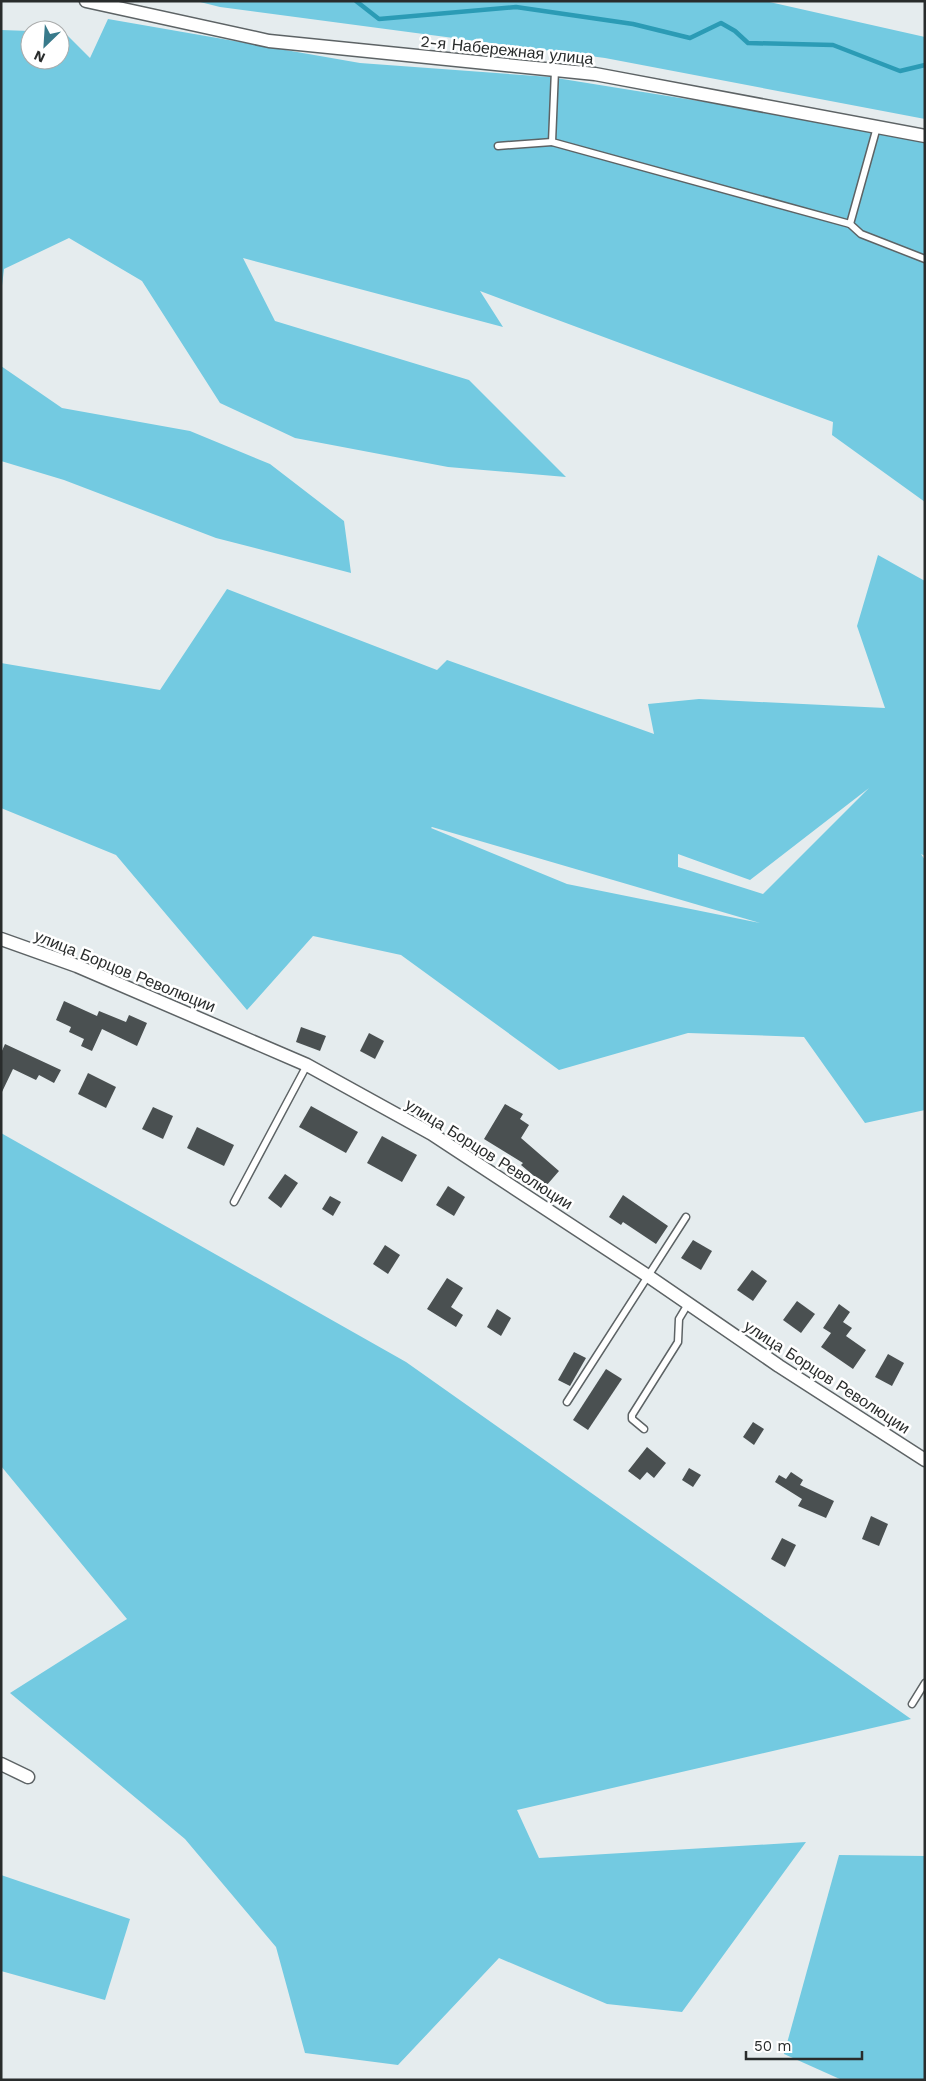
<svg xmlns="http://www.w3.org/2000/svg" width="926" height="2081" viewBox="0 0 926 2081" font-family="'Work Sans',sans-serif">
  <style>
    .green { fill: #73cae1; fill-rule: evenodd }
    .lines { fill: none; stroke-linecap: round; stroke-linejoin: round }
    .stream { stroke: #2b9bb5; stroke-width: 4.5 }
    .building { fill: #4a5051 }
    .service-casing { stroke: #5d6365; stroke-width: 9 }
    .minor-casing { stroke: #5d6365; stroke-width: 15 }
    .service { stroke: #fff; stroke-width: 6 }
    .minor { stroke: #fff; stroke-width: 12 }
    .labels { text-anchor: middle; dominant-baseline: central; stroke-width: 5; stroke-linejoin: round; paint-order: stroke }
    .street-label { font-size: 16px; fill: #292c2c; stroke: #fff }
  </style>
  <rect width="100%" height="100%" fill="#e5ecee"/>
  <g class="green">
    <path d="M196 1H765L925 37V119L605 58 220 7Z"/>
    <path d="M108 19 360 63 550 77 829 122 925 142V502L832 435 833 422 480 291 503 327 243 258 275 321 469 380 566 477 448 467 295 438 220 403 142 281 69 238 4 269 1 294V30L30 31V60H60V33H65L90 58Z"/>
    <path d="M1 366 62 408 190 431 270 464 344 521 351 573 216 538 64 480 1 461Z"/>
    <path d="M878 555 925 581V856L921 854 925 860V1110L865 1123 804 1037 688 1033 559 1070 401 955 313 936 247 1010 116 855 1 808V663L160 690 227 589 437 670 447 660 654 734 648 704 699 699 885 708 857 626ZM869 788 763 894 678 867V854L750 880ZM431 828 432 827 760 923 567 884Z"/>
    <path d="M1 1133 406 1362 911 1719 517 1810 539 1858 806 1842 682 2012 607 2004 499 1958 398 2065 305 2053 276 1947 185 1839 10 1693 127 1619 1 1466Z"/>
    <path d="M839 1855 925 1856V2080H842L784 2054Z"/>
    <path d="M1 1875 130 1919 105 2000 1 1971Z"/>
  </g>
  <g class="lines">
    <path class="stream" d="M356 1 379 19 516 7 633 24 690 38 721 23 735 31 748 43 833 45 900 71 925 65"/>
  </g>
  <g class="building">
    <path d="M64 1001 97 1016 99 1011 126 1022 129 1015 147 1023 137 1046 102 1029 92 1051 81 1046 84 1039 69 1032 71 1027 56 1020Z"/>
    <path d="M301 1027 326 1036 320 1051 296 1042Z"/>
    <path d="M369 1033 384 1041 375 1059 360 1051Z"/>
    <path d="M5 1044 61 1070 54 1083 39 1075 36 1080 13 1069 1 1094V1053Z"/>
    <path d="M88 1073 116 1087 106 1108 78 1094Z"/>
    <path d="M505 1104 523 1114 520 1119 529 1125 521 1138 559 1171 546 1186 521 1165 523 1163 484 1139Z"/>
    <path d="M311 1106 358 1132 346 1153 299 1127Z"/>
    <path d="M153 1107 173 1116 163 1139 142 1129Z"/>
    <path d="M197 1127 234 1145 224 1166 187 1148Z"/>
    <path d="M382 1136 417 1155 402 1182 367 1163Z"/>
    <path d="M285 1174 298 1183 281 1208 268 1198Z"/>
    <path d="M448 1186 465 1197 454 1216 436 1205Z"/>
    <path d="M623 1195 668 1226 656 1244 623 1222 621 1225 609 1217Z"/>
    <path d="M330 1196 341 1202 333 1216 322 1209Z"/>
    <path d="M693 1240 712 1251 701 1270 681 1258Z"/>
    <path d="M385 1245 400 1255 388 1274 373 1264Z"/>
    <path d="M752 1270 767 1281 753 1301 737 1290Z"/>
    <path d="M447 1278 463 1288 451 1307 463 1315 456 1327 427 1309Z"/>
    <path d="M797 1301 815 1314 801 1333 783 1320Z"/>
    <path d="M839 1304 850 1312 843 1322 852 1328 846 1336 866 1350 853 1369 821 1347 831 1333 823 1328Z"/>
    <path d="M497 1309 511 1318 501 1336 487 1327Z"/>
    <path d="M574 1352 586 1358 570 1386 558 1380Z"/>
    <path d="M888 1354 904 1363 892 1386 875 1377Z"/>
    <path d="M606 1369 622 1379 588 1430 573 1420Z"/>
    <path d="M753 1422 764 1429 754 1445 743 1437Z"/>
    <path d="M647 1447 666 1463 654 1478 647 1472 640 1480 628 1471Z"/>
    <path d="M689 1468 701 1475 693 1487 682 1480Z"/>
    <path d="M791 1472 803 1480 800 1485 834 1501 826 1518 798 1506 802 1499 775 1482 779 1475 786 1479Z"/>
    <path d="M871 1516 888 1524 879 1546 862 1539Z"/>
    <path d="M782 1538 796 1545 785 1567 771 1559Z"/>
  </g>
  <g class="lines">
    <g class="service-casing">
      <g id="service">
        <path d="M555 70 552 142 850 224 861 234 925 259"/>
        <path d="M498 146 552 142"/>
        <path d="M850 224 877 127"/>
        <path d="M234 1202 307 1065"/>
        <path d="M567 1402 686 1217"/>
        <path d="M644 1429 632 1419V1415L678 1342 679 1319 688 1304"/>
        <path d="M912 1704 925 1683"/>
      </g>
    </g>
    <g class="minor-casing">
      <g id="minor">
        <path d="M86 1 269 41 595 74 925 136"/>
        <path d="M1 939 77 966 307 1065 432 1134 648 1276 779 1366 925 1460"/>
        <path d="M1 1764 28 1777"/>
      </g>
    </g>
    <use href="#service" class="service"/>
    <use href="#minor" class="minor"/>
  </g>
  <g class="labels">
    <g class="street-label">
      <text transform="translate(507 50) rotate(6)">2-я Набережная улица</text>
      <text transform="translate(125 971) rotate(22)">улица Борцов Революции</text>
      <text transform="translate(489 1154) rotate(32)">улица Борцов Революции</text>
      <text transform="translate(827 1377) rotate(33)">улица Борцов Революции</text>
    </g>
  </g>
  <rect width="926" height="2081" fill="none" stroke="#292c2c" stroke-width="5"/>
  <g transform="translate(45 45) rotate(205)"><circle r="24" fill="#ffffff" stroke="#a9abab"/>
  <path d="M0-4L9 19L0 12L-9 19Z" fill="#387a8b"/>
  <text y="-8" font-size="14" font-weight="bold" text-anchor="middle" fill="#292c2c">N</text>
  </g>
  <path d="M746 2051v8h116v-8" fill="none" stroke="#292c2c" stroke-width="2.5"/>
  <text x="754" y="2051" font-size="15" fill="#292c2c" stroke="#ffffff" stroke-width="4" paint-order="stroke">50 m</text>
</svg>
